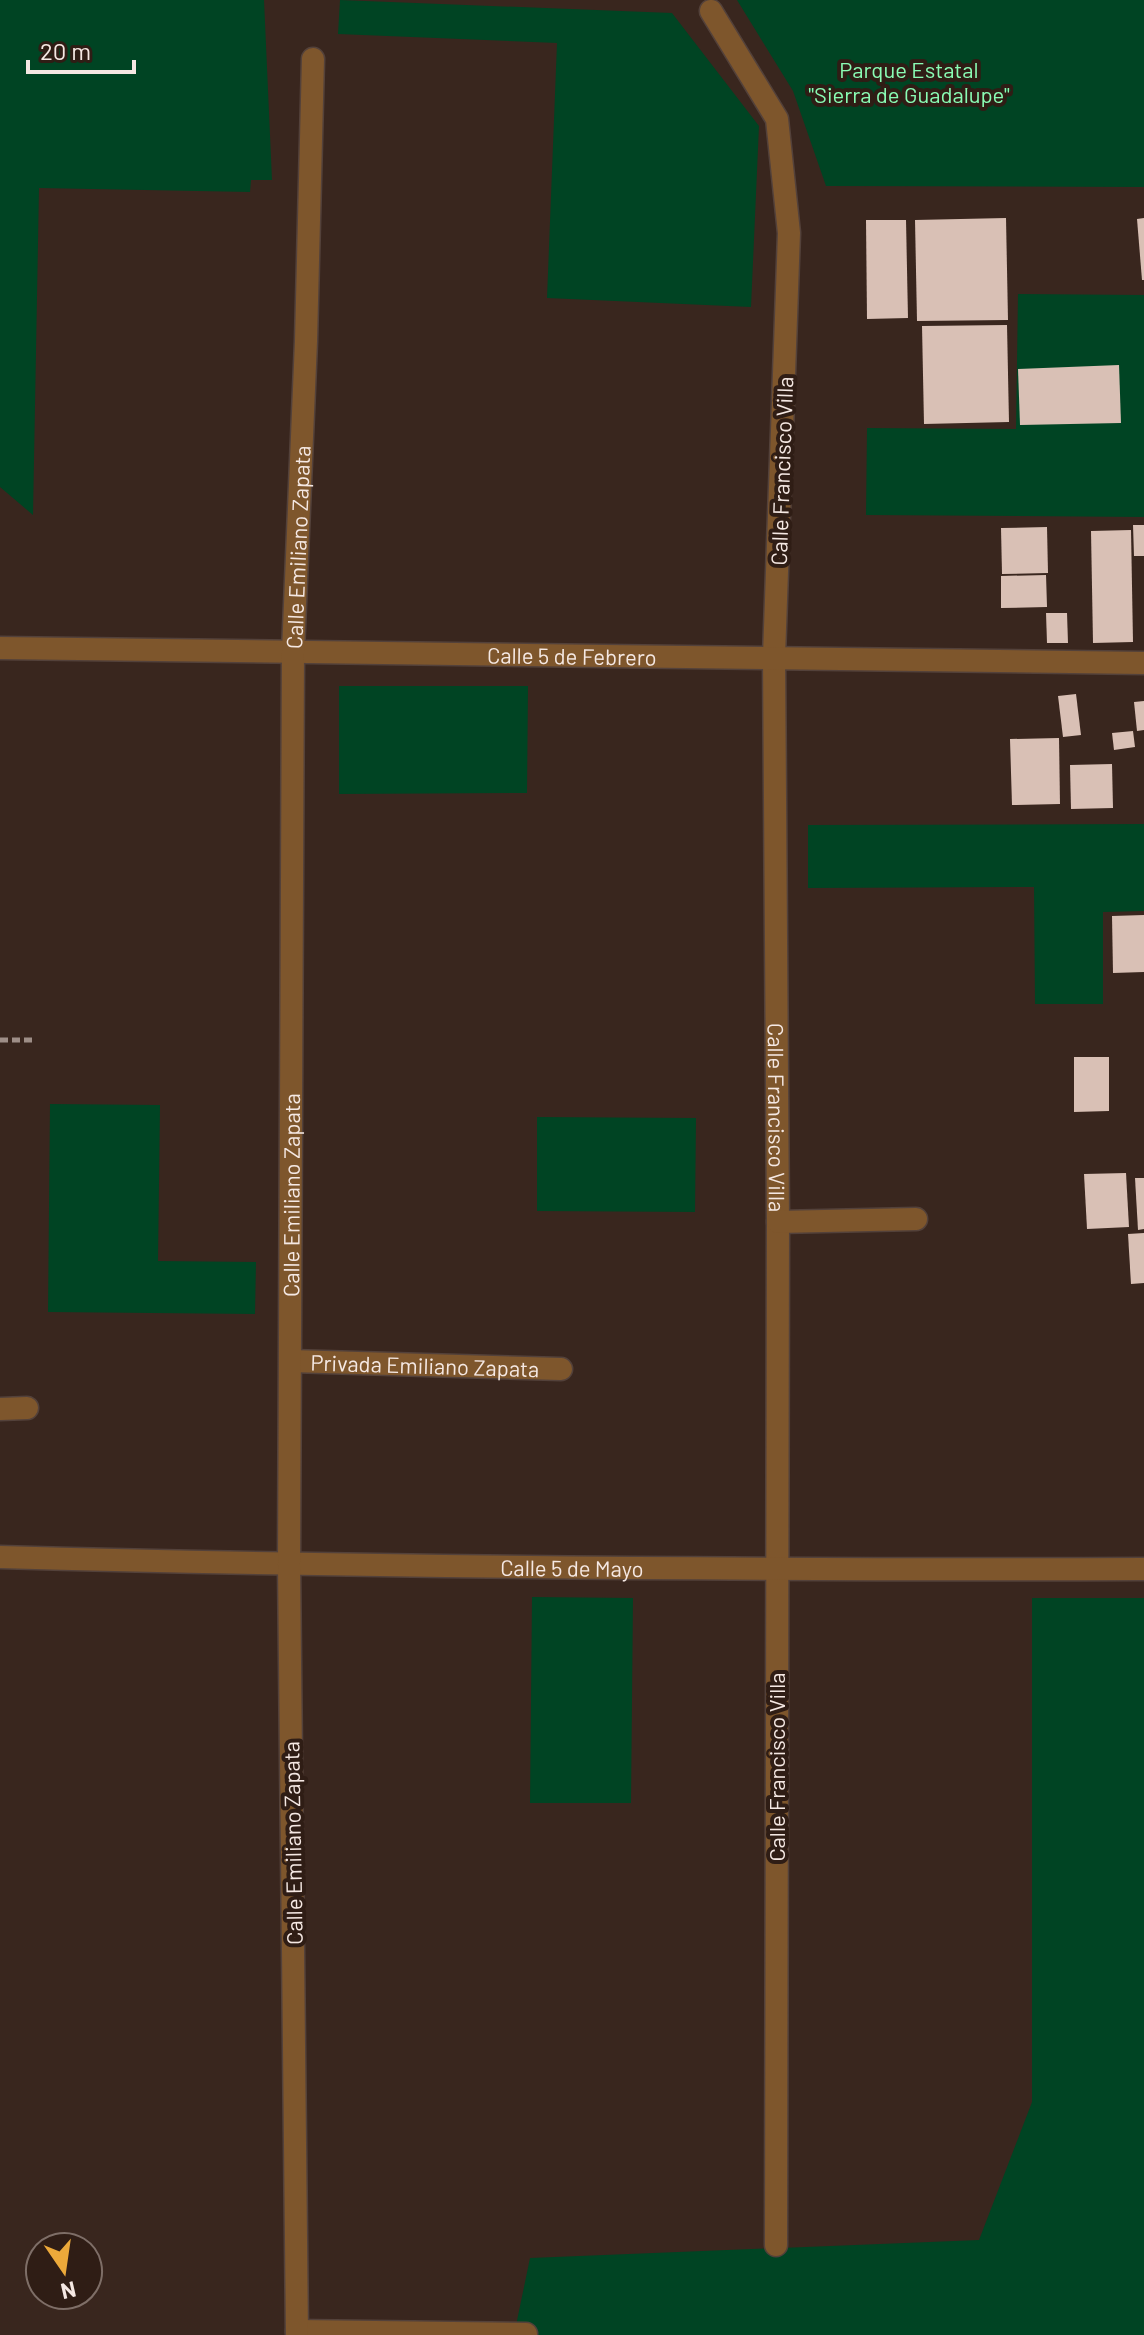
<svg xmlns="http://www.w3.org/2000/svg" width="1144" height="2335" viewBox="0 0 1144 2335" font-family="Barlow,sans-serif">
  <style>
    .green { fill: #004423 }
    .building { fill: #d9c0b5 }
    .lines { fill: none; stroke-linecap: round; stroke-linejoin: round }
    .minor-casing { stroke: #53413a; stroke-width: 25 }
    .path { stroke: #9e8e87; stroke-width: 5; stroke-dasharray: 8 4; stroke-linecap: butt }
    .minor { stroke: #7e562c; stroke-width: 22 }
    .labels { text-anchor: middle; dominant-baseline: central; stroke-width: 8; stroke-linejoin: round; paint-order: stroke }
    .park-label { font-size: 22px; fill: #8afcb4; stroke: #2f1d15 }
    .street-label { font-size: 22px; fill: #f5e8e3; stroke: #2f1d15 }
  </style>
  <rect width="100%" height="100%" fill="#39261e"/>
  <g class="green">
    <path d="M0 0H264L272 180H251L250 192 39 188 33 515 0 487Z"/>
    <path d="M340 0 672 13 759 126 751 307 547 298 557 43 338 34Z"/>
    <path d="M737 0H1144V187L826 186 793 91Z"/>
    <path d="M1018 294 1144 295V517L866 515 867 428 1016 429Z"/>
    <path d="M339 686H528L527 793 339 794Z"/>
    <path d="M1144 824V911L1103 912V1004H1035L1034 887 808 888V825Z"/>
    <path d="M50 1104 160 1105 158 1261 256 1262 255 1314 48 1312Z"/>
    <path d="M537 1117 696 1118 695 1212 537 1211Z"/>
    <path d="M532 1597 633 1598 631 1803H530Z"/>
    <path d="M1032 1598H1144V2335H514L530 2258 979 2240 1032 2102Z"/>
  </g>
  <g class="building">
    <path d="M1006 218 1008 320 917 321 915 220Z"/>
    <path d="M1144 218V280H1142L1137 219Z"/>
    <path d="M866 220H906L908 318 867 319Z"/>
    <path d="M1007 325 1009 422 924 424 922 326Z"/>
    <path d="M1119 365 1121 423 1020 425 1018 369Z"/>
    <path d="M1133 525H1144V556H1134Z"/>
    <path d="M1047 527 1048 573 1002 574 1001 528Z"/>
    <path d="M1131 530 1133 642 1093 643 1091 531Z"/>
    <path d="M1046 575 1047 607 1001 608V576Z"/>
    <path d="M1046 613H1067L1068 643H1047Z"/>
    <path d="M1076 694 1081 735 1063 737 1058 696Z"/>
    <path d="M1144 701V730L1137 731 1134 702Z"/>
    <path d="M1133 731 1135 747 1114 750 1112 733Z"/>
    <path d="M1059 738 1060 804 1012 805 1010 739Z"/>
    <path d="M1112 764 1113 808 1071 809 1070 765Z"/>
    <path d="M1144 915V972L1113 973 1112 916Z"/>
    <path d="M1074 1057H1109V1111L1074 1112Z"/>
    <path d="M1126 1173 1129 1227 1087 1229 1084 1174Z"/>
    <path d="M1135 1178H1144V1229L1138 1230Z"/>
    <path d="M1144 1233V1283L1131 1284 1128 1234Z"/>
  </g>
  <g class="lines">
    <g class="minor-casing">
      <g id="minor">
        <path id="s1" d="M711 11 777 119 789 233 774 656 778 1222 776 2245"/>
        <path id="s2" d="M0 648 1144 663"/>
        <path d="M778 1222 916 1219"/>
        <path id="s3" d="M291 1361 561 1369"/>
        <path d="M0 1409 27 1408"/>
        <path id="s4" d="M0 1557C381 1568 762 1570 1144 1569"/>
        <path d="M297 2331 526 2334"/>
        <path id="s5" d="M297 2335 289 1565 293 652 306 341 313 59"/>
      </g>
    </g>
    <path class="path" d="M0 1040H36"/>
    <use href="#minor" class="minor"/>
  </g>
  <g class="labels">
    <g class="park-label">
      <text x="909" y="69">Parque Estatal<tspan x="909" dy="25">"Sierra de Guadalupe"</tspan></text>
    </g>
    <g class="street-label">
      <text transform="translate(781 471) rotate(-88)">Calle Francisco Villa</text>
      <text stroke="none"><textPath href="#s5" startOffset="1788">Calle Emiliano Zapata</textPath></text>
      <text stroke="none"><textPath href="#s2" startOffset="572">Calle 5 de Febrero</textPath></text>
      <text stroke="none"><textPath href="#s1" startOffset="1126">Calle Francisco Villa</textPath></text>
      <text stroke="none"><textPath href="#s5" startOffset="1140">Calle Emiliano Zapata</textPath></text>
      <text stroke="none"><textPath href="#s3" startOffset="134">Privada Emiliano Zapata</textPath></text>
      <text stroke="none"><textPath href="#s4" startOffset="572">Calle 5 de Mayo</textPath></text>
      <text transform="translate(776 1767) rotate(-90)">Calle Francisco Villa</text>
      <text transform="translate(292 1843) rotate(-91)">Calle Emiliano Zapata</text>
    </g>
  </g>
  <g transform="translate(64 2271) rotate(167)"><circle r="38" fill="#2f1d15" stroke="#7e6e67" stroke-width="2"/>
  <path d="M0-6L14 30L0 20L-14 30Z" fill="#eca93a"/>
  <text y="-12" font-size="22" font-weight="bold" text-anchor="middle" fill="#f5e8e3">N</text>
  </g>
  <path d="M28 60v12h106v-12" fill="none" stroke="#f5e8e3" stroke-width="4"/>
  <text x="40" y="60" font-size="24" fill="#f5e8e3" stroke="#2f1d15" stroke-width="6" paint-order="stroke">20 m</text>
</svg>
